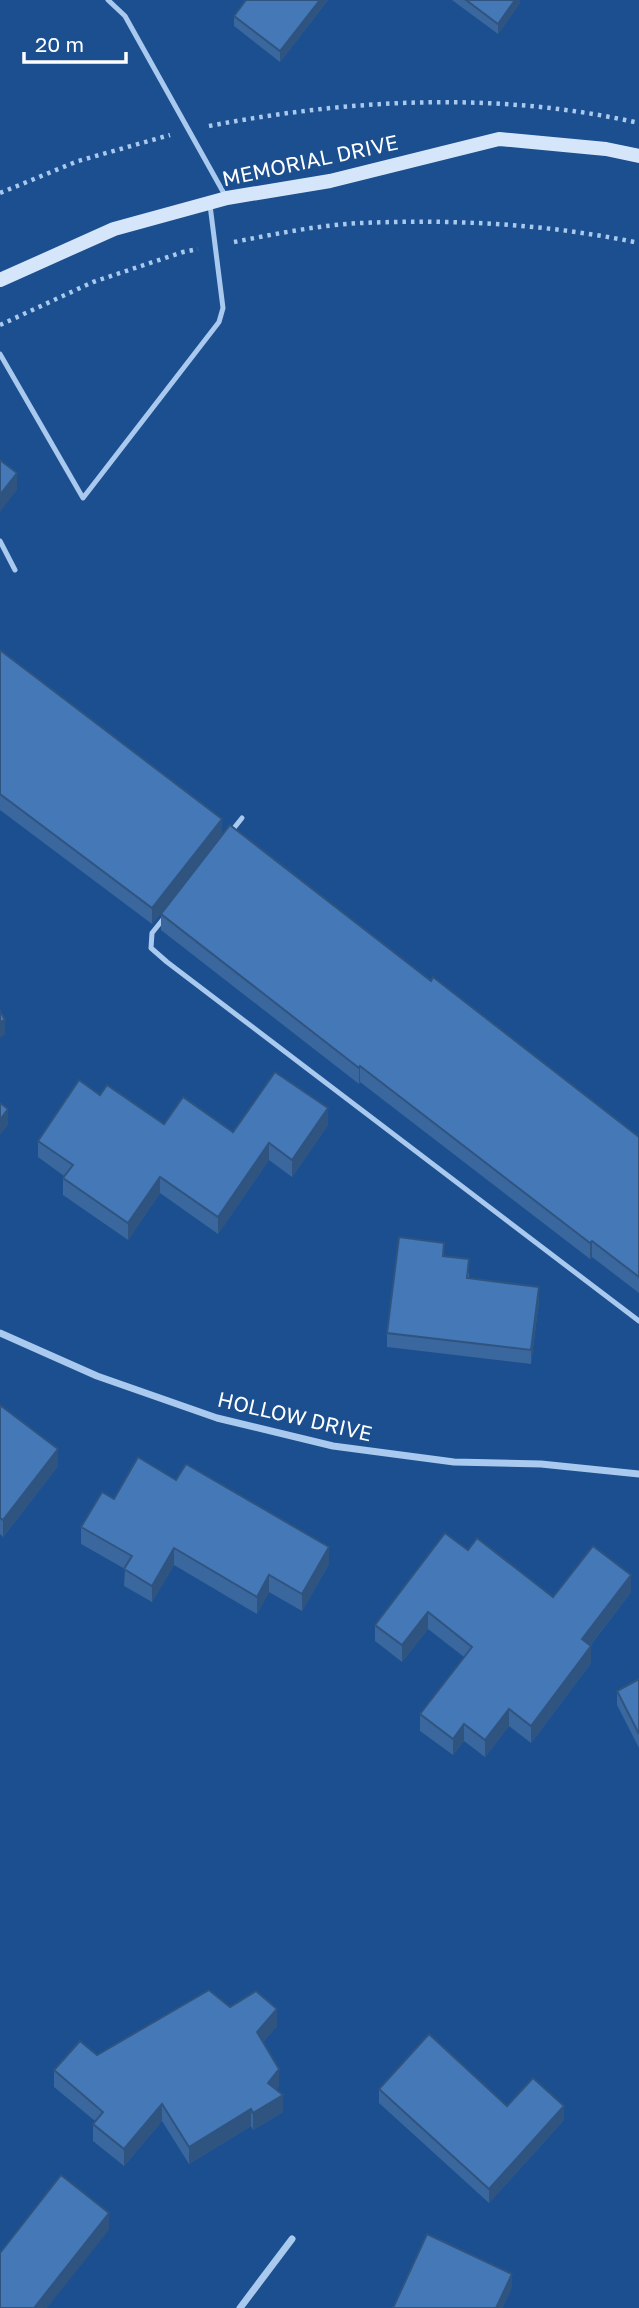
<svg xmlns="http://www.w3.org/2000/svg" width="639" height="2308" viewBox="0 0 639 2308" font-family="'Golos Text',sans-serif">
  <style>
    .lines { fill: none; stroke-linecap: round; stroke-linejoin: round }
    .path { stroke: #a9c9ee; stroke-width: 4.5; stroke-dasharray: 3.5 5; stroke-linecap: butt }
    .lane { stroke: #a9c9ee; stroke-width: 5 }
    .street { stroke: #a9c9ee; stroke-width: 7 }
    .secondary { stroke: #d6e6fa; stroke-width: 14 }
    .wall { fill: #3a679d }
    .shaded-wall { fill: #305480 }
    .building { fill: #4478b7; stroke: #305480; stroke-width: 2 }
    .labels { text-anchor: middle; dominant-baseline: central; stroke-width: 6; stroke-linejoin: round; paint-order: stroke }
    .street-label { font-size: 21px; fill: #fff; stroke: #1b4f8f }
  </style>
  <rect width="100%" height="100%" fill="#1b4f8f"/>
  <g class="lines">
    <g class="path">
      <path d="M209 126C350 99 498 91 639 123"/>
      <path d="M0 193 78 161 170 135"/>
      <path d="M234 242C275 234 319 225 361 223 454 219 549 224 639 243"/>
      <path d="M0 325 93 282 183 252 198 249"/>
    </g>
    <g class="lane">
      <path d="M108 0 125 16 226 197"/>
      <path d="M0 354 83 498 219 322 223 308 210 205"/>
      <path d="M0 541 15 570"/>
      <path d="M230 833 242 818"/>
      <path d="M164 918 152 933 151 948 167 962 639 1321"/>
    </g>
    <g class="street">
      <path d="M0 1333 97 1376 217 1418 333 1446 454 1462 541 1464 639 1474"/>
      <path d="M240 2308 292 2239"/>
    </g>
    <path class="secondary" d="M0 280 114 229 227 198 330 181 499 139 606 149 639 156"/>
  </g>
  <g class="wall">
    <path d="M246 0H328L280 62 234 26V16Z"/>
    <path d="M452 0H520V3L498 34Z"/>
    <path d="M0 650 222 835 152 924 0 810Z"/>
    <path d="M161 914 431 981 639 1137V1293L592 1257 590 1259 360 1082 359 1084 161 930Z"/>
    <path d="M100 1095 164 1124 233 1132 328 1125 292 1177 269 1160 218 1234 160 1193 128 1240 63 1195V1178L64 1176 38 1157V1141Z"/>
    <path d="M444 1256 469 1273V1278L539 1301 531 1364 387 1347V1333Z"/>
    <path d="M0 1405 58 1466 3 1537 0 1534Z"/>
    <path d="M176 1480 329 1564 302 1611 269 1592 257 1614 174 1565 152 1602 124 1586 125 1569 81 1544V1527L114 1499Z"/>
    <path d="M468 1550 553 1597 631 1592 590 1646 591 1663 531 1743 509 1726 485 1757 464 1741 453 1755 420 1731V1714L464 1657 428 1629 402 1662 375 1641V1625Z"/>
    <path d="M639 1679V1748L617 1705V1691Z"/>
    <path d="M230 2007 277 2026 263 2042 279 2086 276 2090 283 2112 253 2130 251 2126 189 2164 162 2121 124 2166 93 2141V2124L95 2121 54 2087V2070Z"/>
    <path d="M379 2089 507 2106 564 2120 489 2203 379 2103Z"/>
  </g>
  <g class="shaded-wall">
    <path d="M320 0H328L280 62V51Z"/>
    <path d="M515 0H520V3L498 34V24Z"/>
    <path d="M17 473V490L0 512V495Z"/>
    <path d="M222 819V835L152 924V908Z"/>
    <path d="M5 1020V1035L0 1038V1022Z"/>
    <path d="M360 1066V1082L359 1084V1068Z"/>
    <path d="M328 1108V1125L292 1177V1160Z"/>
    <path d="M8 1109V1125L0 1135V1120Z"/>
    <path d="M269 1143V1160L218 1234V1217Z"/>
    <path d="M160 1177V1193L128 1240V1223Z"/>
    <path d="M592 1241V1257L590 1259V1243Z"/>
    <path d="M539 1287V1301L531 1364V1350Z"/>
    <path d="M58 1449V1466L3 1537V1520Z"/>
    <path d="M329 1547V1564L302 1611V1594Z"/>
    <path d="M174 1548V1565L152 1602V1586Z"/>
    <path d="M269 1575V1592L257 1614V1597Z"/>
    <path d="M631 1575V1592L582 1656V1639Z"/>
    <path d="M428 1612V1629L402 1662V1645Z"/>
    <path d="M591 1646V1663L531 1743V1726Z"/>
    <path d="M509 1709V1726L485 1757V1740Z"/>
    <path d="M464 1724V1741L453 1755V1739Z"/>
    <path d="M277 2009V2026L257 2049V2032Z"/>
    <path d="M279 2069V2086L268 2100V2083Z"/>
    <path d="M283 2095V2112L253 2130V2113Z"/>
    <path d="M162 2104V2121L124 2166V2149Z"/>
    <path d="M564 2106V2120L489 2203V2189Z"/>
    <path d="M251 2109V2126L189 2164V2147Z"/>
    <path d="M109 2213V2230L47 2308H34Z"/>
    <path d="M512 2274V2288L503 2308H496Z"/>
  </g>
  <g class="building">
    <path d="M246 0H320L280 51 234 16Z"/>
    <path d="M466 0H515L498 24Z"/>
    <path d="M0 460 17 473 0 495Z"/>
    <path d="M0 650 222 819 152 908 0 794Z"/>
    <path d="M230 825 431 981 433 977 639 1137V1277L592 1241 590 1243 360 1066 359 1068 161 914Z"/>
    <path d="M0 1011 5 1020 0 1022Z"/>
    <path d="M275 1072 328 1108 292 1160 269 1143 218 1217 160 1177 128 1223 63 1178 73 1165 38 1141 79 1080 100 1095 107 1085 164 1124 183 1097 233 1132Z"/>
    <path d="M0 1103 8 1109 0 1120Z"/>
    <path d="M399 1237 444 1243 443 1256 469 1259 467 1278 539 1287 531 1350 387 1333Z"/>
    <path d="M0 1405 58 1449 3 1520 0 1518Z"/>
    <path d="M138 1457 176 1480 186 1464 329 1547 302 1594 269 1575 257 1597 174 1548 152 1586 124 1569 132 1556 81 1527 102 1492 114 1499Z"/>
    <path d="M445 1533 468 1550 477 1538 553 1597 593 1546 631 1575 582 1639 591 1646 531 1726 509 1709 485 1740 464 1724 453 1739 420 1714 472 1647 428 1612 402 1645 375 1625Z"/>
    <path d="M639 1679V1734L617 1691Z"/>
    <path d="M209 1990 230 2007 256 1991 277 2009 257 2032 279 2069 268 2083 283 2095 253 2113 251 2109 189 2147 162 2104 124 2149 93 2124 103 2112 54 2070 80 2041 97 2055Z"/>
    <path d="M429 2034 507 2106 533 2078 564 2106 489 2189 379 2089Z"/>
    <path d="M61 2175 109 2213 34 2308H0V2253Z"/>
    <path d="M427 2234 512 2274 496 2308H393Z"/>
  </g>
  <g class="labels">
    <g class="street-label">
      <text transform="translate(310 160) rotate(-12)">MEMORIAL DRIVE</text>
      <text transform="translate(295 1416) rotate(13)">HOLLOW DRIVE</text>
    </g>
  </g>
  <path d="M24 52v10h102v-10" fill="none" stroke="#ffffff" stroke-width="3.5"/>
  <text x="35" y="52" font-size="21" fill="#ffffff" stroke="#1b4f8f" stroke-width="5" paint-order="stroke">20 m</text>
</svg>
